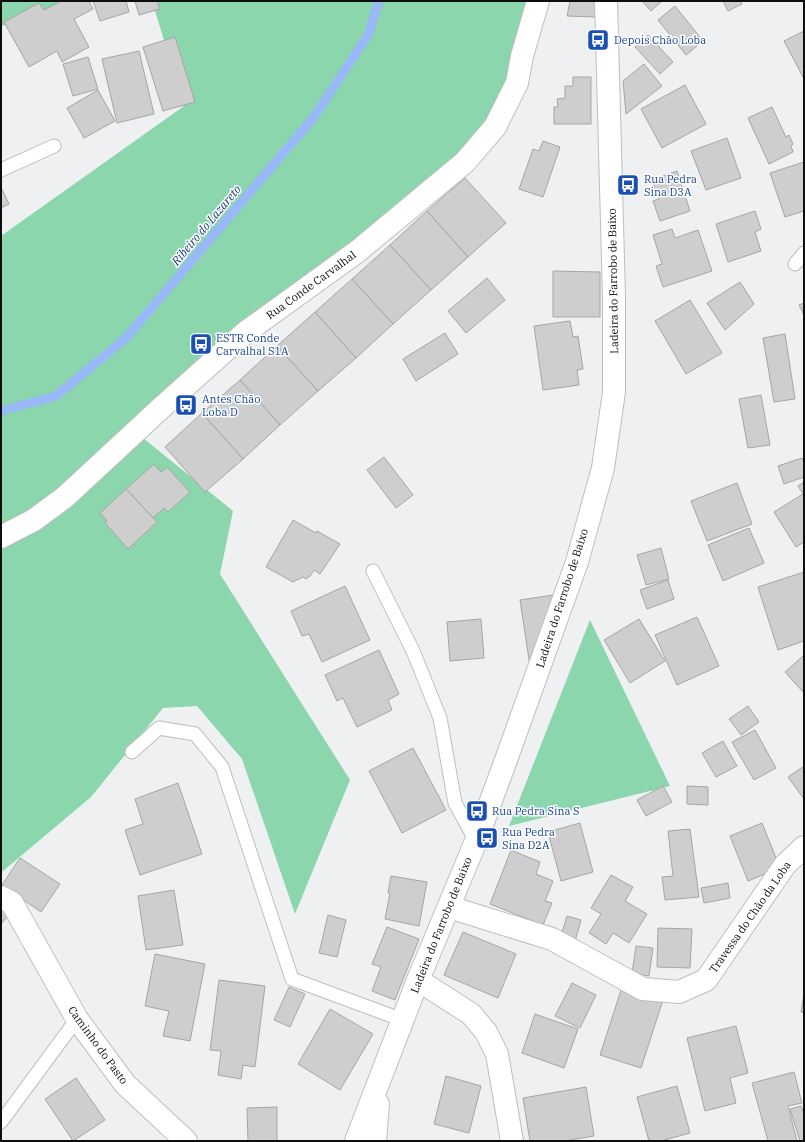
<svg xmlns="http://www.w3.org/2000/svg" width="805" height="1142" viewBox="0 0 805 1142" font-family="'IBM Plex Serif',serif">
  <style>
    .green { fill: #8bd6ad }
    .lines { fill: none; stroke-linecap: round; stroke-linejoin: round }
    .stream { stroke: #98b8f8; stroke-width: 9 }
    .building { fill: #cfcece; stroke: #a6a5a4 }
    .lane-casing { stroke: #bebebf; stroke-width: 15 }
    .street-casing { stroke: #bebebf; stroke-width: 24 }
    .secondary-casing { stroke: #bebebf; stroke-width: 24 }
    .lane { stroke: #fff; stroke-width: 13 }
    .street { stroke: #fff; stroke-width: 22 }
    .secondary { stroke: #fff; stroke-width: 22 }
    .labels { text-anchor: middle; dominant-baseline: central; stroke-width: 3; stroke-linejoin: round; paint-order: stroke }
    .transit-label { font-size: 11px; fill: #164399; stroke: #fff; text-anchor: start }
    .street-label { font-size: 11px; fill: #0d0d0d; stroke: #fff }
    .water-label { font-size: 12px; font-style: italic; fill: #193780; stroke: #fff }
  </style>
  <rect width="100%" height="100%" fill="#eff0f1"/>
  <g class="green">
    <path d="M1 1H91L1 26Z"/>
    <path d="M152 1H538L495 127 246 332 143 438 233 511 220 574 350 780 295 914 242 759 197 706 163 708 91 797 3 871 1 870V236L184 106Z"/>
    <path d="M590 620 670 786 509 826Z"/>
  </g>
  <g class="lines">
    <path class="stream" d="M1 411 56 396 126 338 314 117 368 35 379 1"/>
  </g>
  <g class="building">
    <path d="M61 1H89L93 9 74 19 89 47 62 62 57 51 29 67 4 22 39 3 44 10Z"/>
    <path d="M93 1H126L129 12 100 21Z"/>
    <path d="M135 1H157L160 9 139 15Z"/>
    <path d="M570 1H596V17L567 16Z"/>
    <path d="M642 1H662L651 11Z"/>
    <path d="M723 1H742L741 2 742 4 728 11Z"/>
    <path d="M675 6 703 41 686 55 658 20Z"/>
    <path d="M804 31V79L784 41Z"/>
    <path d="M648 35 673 62 660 74 635 47Z"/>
    <path d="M175 37 195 102 163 111 143 47Z"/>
    <path d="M139 51 154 114 117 123 102 59Z"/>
    <path d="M88 57 98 89 73 96 63 64Z"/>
    <path d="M644 64 662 86 626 114 623 81Z"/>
    <path d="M573 77H591V124H554V107H558L557 99 565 98V86H573Z"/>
    <path d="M685 85 706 124 662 148 641 109Z"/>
    <path d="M98 90 115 121 84 138 67 108Z"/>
    <path d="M772 107 786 137 789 135 793 144 791 146 793 152 769 164 748 118Z"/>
    <path d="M727 138 741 178 706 190 691 151Z"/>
    <path d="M543 141 560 147 543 197 519 189 533 149 539 151Z"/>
    <path d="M804 162V211L785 217 770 173Z"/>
    <path d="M677 171 690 211 660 221 653 201 659 199 652 180Z"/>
    <path d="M465 178 506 223 468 257 427 211Z"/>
    <path d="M1 187 9 204 1 208Z"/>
    <path d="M427 211 468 257 431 290 390 245Z"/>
    <path d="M755 211 761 229 755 232 761 251 728 262 716 224Z"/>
    <path d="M672 229 675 238 698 230 712 271 663 287 656 266 662 264 653 235Z"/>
    <path d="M390 245 431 290 393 324 352 279Z"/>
    <path d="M553 271 600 272V317H553Z"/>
    <path d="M487 278 505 300 466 333 448 311Z"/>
    <path d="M352 279 393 324 356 358 315 312Z"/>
    <path d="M740 282 754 304 725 330 707 303Z"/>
    <path d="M690 300 722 353 686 374 655 321Z"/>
    <path d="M804 303V315L799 305Z"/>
    <path d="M315 312 356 358 318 391 277 346Z"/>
    <path d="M570 321 573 337 578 336 583 369 577 370 579 385 543 390 534 326Z"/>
    <path d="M445 333 458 354 416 381 403 359Z"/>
    <path d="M785 334 795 399 774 402 763 338Z"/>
    <path d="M277 346 318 391 280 425 240 380Z"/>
    <path d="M240 380 280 425 243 459 202 413Z"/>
    <path d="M761 395 770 445 748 448 739 399Z"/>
    <path d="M202 413 243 459 205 492 165 447Z"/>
    <path d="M384 457 413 495 396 508 367 470Z"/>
    <path d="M802 458 804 463V477L784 484 778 466Z"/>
    <path d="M154 464 161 472 167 467 190 492 168 512 164 508 153 518 126 489Z"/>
    <path d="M804 482V542L796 547 774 512 803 494 798 486Z"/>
    <path d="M737 483 752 524 707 541 691 501Z"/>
    <path d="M126 489 157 522 128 549 105 523 107 521 100 513Z"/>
    <path d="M293 520 316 533 317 531 340 544 320 574 314 570 310 576 306 579 303 577 293 582 266 567Z"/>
    <path d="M749 528 764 563 723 581 708 545Z"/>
    <path d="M661 548 669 579 646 585 637 555Z"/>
    <path d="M804 572V641L778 650 758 587Z"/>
    <path d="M668 580 674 599 647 609 640 590Z"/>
    <path d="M345 586 370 640 322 662 309 634 302 636 291 611Z"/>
    <path d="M553 595 530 666 520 600Z"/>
    <path d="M697 617 719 666 677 685 655 635Z"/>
    <path d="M481 619 484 658 450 661 447 622Z"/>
    <path d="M639 619 665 661 630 683 604 640Z"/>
    <path d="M379 650 399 694 388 700 392 710 357 727 343 698 337 701 325 675Z"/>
    <path d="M804 655V693L785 672Z"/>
    <path d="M748 706 759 722 741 735 729 719Z"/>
    <path d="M755 730 776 768 754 780 732 742Z"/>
    <path d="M723 741 737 766 716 777 702 753Z"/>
    <path d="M413 748 446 810 402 833 369 771Z"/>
    <path d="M804 766V799L788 777Z"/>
    <path d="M178 783 202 854 140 875 125 830 143 824 135 799Z"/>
    <path d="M663 786 672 802 646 816 637 800Z"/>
    <path d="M687 786 708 787V805L687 804Z"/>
    <path d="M580 823 593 872 561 881 548 832Z"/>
    <path d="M762 823 780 868 748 881 730 836Z"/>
    <path d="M690 829 699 897 665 900 662 877 673 876 668 831Z"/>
    <path d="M511 850 540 862 536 874 553 881 545 901 552 903 543 925 490 904Z"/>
    <path d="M20 858 60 884 41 912 2 885Z"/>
    <path d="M611 875 633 887 625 901 647 914 629 943 613 933 606 944 589 933 601 914 591 908Z"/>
    <path d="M391 876 427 882 419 926 385 919 390 893H388Z"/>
    <path d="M728 883 730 898 704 903 701 888Z"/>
    <path d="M174 890 183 945 146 950 138 896Z"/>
    <path d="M1 902 12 911 2 923 1 922Z"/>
    <path d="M328 915 346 920 337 957 319 953Z"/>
    <path d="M567 916 581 920 574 945 560 939Z"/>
    <path d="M387 927 419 939 395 1000 372 991 381 967 372 964Z"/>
    <path d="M658 928 692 929 690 968 657 967Z"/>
    <path d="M463 932 516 954 498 998 444 975Z"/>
    <path d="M636 946 653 948 649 976 632 973Z"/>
    <path d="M155 954 205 964 190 1041 163 1036 169 1011 145 1006Z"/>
    <path d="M219 980 265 986 255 1067 243 1065 241 1079 218 1075 221 1051 210 1050Z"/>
    <path d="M572 983 596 995 580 1028 555 1016Z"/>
    <path d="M289 987 305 994 290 1027 274 1020Z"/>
    <path d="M622 987 663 1000 641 1068 600 1055Z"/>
    <path d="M804 994V1013L801 1012Z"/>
    <path d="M330 1009 373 1034 340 1090 298 1064Z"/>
    <path d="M535 1014 578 1029 564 1068 522 1053Z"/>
    <path d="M736 1026 748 1073 730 1078 736 1103 705 1111 687 1038Z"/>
    <path d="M794 1072 802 1103 788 1106 797 1141H768L752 1083Z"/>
    <path d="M446 1076 481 1086 469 1133 434 1124Z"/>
    <path d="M76 1078 105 1120 73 1141 45 1099Z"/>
    <path d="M677 1086 690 1133 661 1141H649L637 1097Z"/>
    <path d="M586 1087 594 1136 565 1141H530L523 1098Z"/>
    <path d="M801 1106 804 1114V1141H800L790 1109Z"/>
    <path d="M277 1107V1141H248L247 1108Z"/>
  </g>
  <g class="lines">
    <g class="lane-casing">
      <g id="lane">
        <path d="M1 170 54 146"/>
        <path d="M795 264 804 253"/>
        <path d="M373 571 413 651 440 718 455 803 476 841"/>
        <path d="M132 752 159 728 195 734 222 767 292 979 403 1020"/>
        <path d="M1 1122 77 1019"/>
      </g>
    </g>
    <g class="street-casing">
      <g id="street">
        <path d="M1 897 12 903 77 1019 125 1084 186 1141"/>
        <path d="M449 907 552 939 643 989 679 992 706 980 785 865 804 847"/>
        <path d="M418 980 471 1014 486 1032 497 1054 512 1141"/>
        <path d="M356 1141 418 980 476 841 506 760 577 562 603 468 614 392V297L606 1"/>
        <path d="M375 1141 378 1104"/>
      </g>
    </g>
    <g class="secondary-casing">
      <path id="secondary" d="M1 537 34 520 65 497 161 408 246 332 358 251 465 162 495 127 517 83 522 56 538 1"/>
    </g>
    <use href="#lane" class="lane"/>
    <use href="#street" class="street"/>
    <use href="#secondary" class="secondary"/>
  </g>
  <defs>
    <g id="bus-square" transform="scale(1.15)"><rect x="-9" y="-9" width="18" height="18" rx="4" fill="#1a4fb4" stroke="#fff"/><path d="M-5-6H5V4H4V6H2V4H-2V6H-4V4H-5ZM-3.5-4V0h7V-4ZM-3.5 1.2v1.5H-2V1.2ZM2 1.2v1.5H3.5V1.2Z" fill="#fff"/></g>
  </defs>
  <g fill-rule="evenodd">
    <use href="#bus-square" x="598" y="40"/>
    <use href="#bus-square" x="628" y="185"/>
    <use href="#bus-square" x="201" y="344"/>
    <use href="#bus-square" x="186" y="405"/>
    <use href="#bus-square" x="477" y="811"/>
    <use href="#bus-square" x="487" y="838"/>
  </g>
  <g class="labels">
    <g class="transit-label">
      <text x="614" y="40">Depois Chão Loba</text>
      <text x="644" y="179">Rua Pedra<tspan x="644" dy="13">Sina D3A</tspan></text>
      <text x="216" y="338">ESTR Conde<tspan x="216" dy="13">Carvalhal S1A</tspan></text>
      <text x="202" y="399">Antes Chão<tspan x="202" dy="13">Loba D</tspan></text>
      <text x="492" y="811">Rua Pedra Sina S</text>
      <text x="502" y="832">Rua Pedra<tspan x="502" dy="13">Sina D2A</tspan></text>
    </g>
    <g class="street-label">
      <text transform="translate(613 281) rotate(-91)">Ladeira do Farrobo de Baixo</text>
      <text transform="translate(311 285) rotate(-36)">Rua Conde Carvalhal</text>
      <text transform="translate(562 598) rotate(-72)">Ladeira do Farrobo de Baixo</text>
      <text transform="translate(750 917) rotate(-55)">Travessa do Chão da Loba</text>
      <text transform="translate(441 925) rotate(-68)">Ladeira do Farrobo de Baixo</text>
      <text transform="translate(98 1045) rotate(54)">Caminho do Pasto</text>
    </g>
    <g class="water-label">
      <text transform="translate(206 225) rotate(-50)">Ribeiro do Lazareto</text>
    </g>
  </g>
  <rect width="805" height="1142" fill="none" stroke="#0d0d0d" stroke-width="4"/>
</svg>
